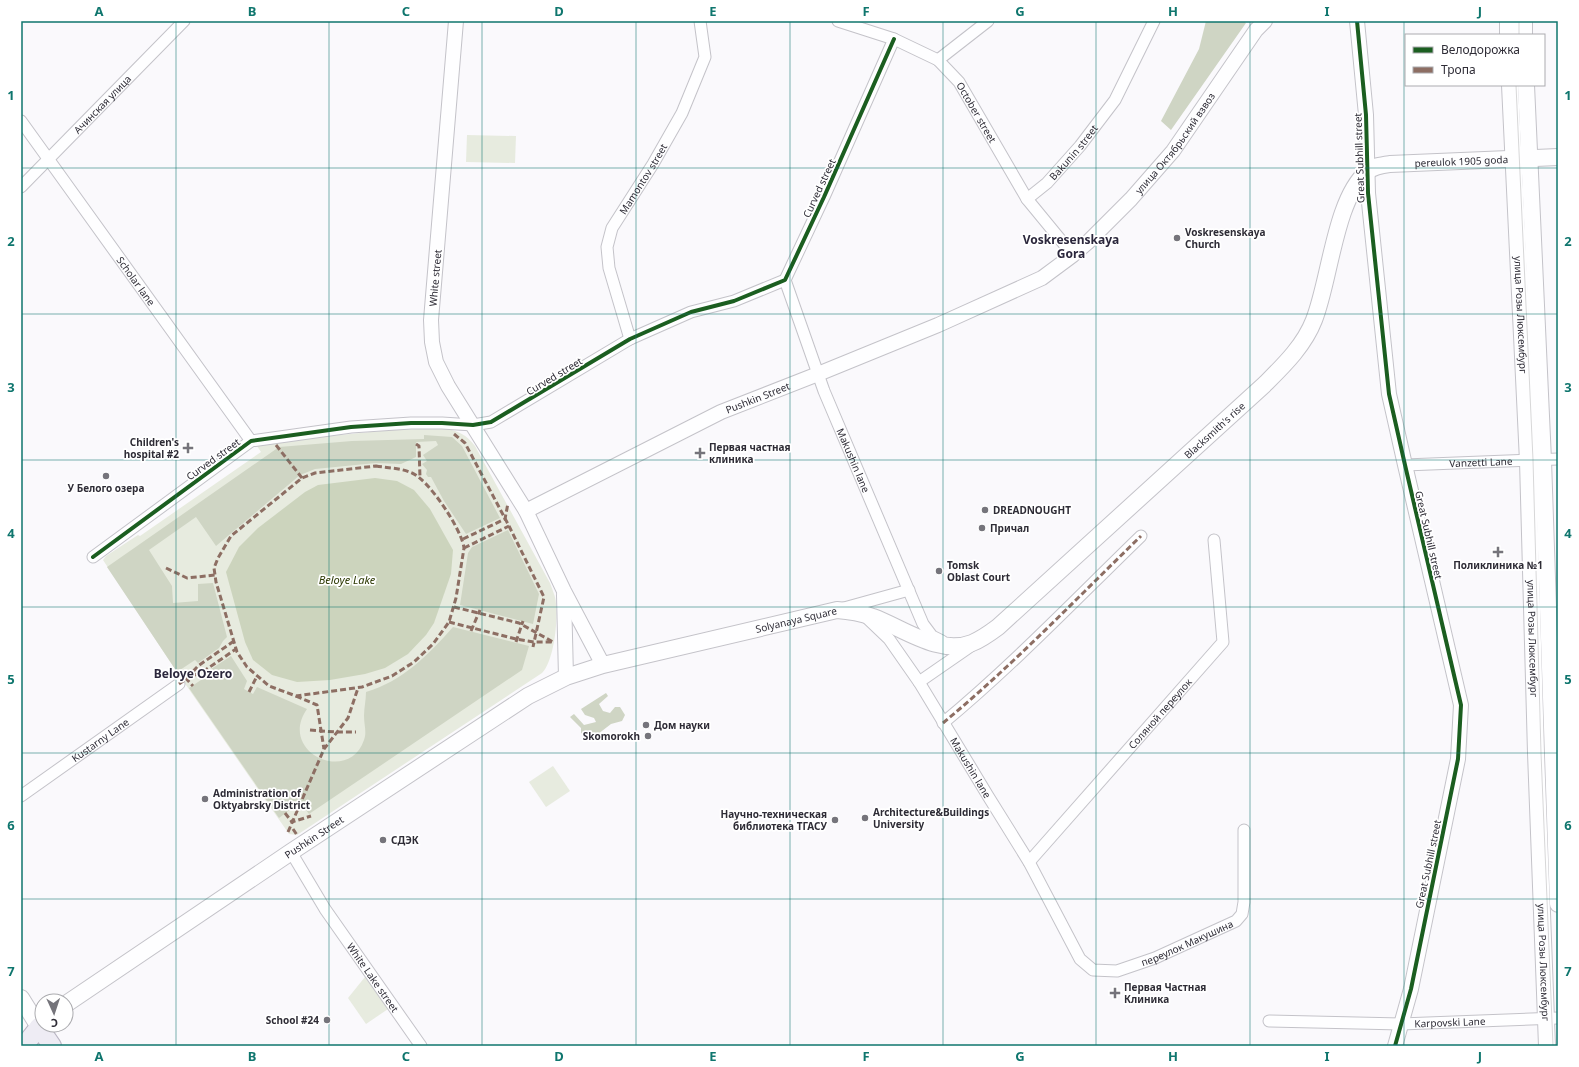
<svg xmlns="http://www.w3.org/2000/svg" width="1579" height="1067" viewBox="0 0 1579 1067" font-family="'Noto Sans',sans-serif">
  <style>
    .green { fill: #e7ebdf }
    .forest { fill: #cfd5c4 }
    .water { fill: #ccd4bd }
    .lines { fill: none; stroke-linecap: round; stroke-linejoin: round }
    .minor-casing { stroke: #c4c3c9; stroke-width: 13 }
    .tertiary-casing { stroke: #c4c3c9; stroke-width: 16 }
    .secondary-casing { stroke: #c4c3c9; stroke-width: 18 }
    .primary-casing { stroke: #b9b5c3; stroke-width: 20 }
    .minor { stroke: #fefeff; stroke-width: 11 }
    .tertiary { stroke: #fefeff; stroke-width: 14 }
    .secondary { stroke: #fefeff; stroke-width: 16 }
    .primary { stroke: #eeecf4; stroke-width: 18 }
    .tram { stroke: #d7d7d8; stroke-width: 1 }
    .quiet { stroke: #8d6e63; stroke-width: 3; stroke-dasharray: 6 3; stroke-linecap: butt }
    .cycleway-casing { stroke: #fff; stroke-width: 6 }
    .cycleway { stroke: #1b5e20; stroke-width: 4 }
    .grid { fill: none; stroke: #0f766e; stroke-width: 1; stroke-opacity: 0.55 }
    .poi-dot { fill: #75747b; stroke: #fff; stroke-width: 1.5 }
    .labels { text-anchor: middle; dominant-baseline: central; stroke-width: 3.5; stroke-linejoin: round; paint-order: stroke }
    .street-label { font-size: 10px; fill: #2e2c36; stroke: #fff }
    .poi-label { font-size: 10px; font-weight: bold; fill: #2e2c36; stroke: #fff; text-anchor: start }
    .water-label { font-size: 11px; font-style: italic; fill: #2b3700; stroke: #fff }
    .quarter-label { font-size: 12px; font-weight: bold; fill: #2b273c; stroke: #fff }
    .neatline { fill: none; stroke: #0f766e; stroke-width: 1.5 }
    .grid-label { font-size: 13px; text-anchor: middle; font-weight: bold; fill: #0f766e }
  </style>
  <rect width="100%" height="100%" fill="#faf9fc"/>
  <g class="green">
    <path d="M467 135 516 136 515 163 466 162Z"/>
    <path d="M445 428C459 432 466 434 475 446L550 583C552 589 556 597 556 604 558 621 554 661 542 673L297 835 289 834 177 672 103 560 106 556 138 535 140 536 261 452 257 446 278 441 391 430Z"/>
    <path d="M553 766 570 791 546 807 529 782Z"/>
    <path d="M365 977 388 1009 366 1024 348 998Z"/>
  </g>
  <g class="forest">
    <path d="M1206 21H1243L1246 23 1171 130 1161 121 1199 49Z"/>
    <path d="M424 435 452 437 462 446 500 518 466 534 444 501 431 477H428L426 474 427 470 422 464 427 461 423 455 438 445 436 441 416 442V457L401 464 376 463 315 469 300 475 216 546 196 517 149 550 172 586 173 603 198 601V584L213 583 227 637 223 641 219 648 198 663 195 660 177 672 107 567 279 447 352 441 424 439Z"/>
    <path d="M508 530 539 594 533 624 460 605 468 553 472 547Z"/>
    <path d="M453 627 529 646 522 670 309 814 300 802 279 818 189 688 207 676 205 673 231 656 247 681 244 689 253 694 257 687 307 709C277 752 349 785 364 740 367 732 364 725 364 716 364 708 366 700 366 692 403 681 428 655 453 627Z"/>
    <path d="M606 693 608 696 599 704 603 711 610 713 615 707H620L625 715 622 721 611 724 598 734 587 737 581 733V728L570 717 574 714 584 725 596 722 594 718 585 715 581 709Z"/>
  </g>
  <path class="water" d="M375 478 397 481 414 490 430 509 453 550 451 574 434 623 426 635 408 654 385 668 365 674 330 680 297 682 272 675 253 660 245 642 226 572 239 547 258 528 305 492 318 485Z"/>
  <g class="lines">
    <g class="minor-casing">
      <g id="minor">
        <path id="s1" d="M838 21 894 39 938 60 959 82 1027 199 1073 255"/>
        <path d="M938 60 988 21"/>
        <path id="s2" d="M21 121 251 441"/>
        <path id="s3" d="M21 187 184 21"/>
        <path id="s4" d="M1027 199 1047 183 1080 146 1115 100 1154 21"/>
        <path id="s5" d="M785 280 824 391 923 624 932 636 942 641"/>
        <path id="s6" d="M630 339 609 268 607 247 612 228 653 164 682 113 705 57 700 21"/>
        <path id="s7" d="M1405 465 1558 459"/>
        <path d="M93 557 251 441 351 427 411 423H442L473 425 491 422 630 339 691 312 734 301 785 280 824 197 894 39"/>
        <path d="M844 608 909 590"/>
        <path id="s8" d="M867 618 889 639 919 682 988 796 1029 862 1080 959 1093 970 1117 971 1155 958 1236 921 1242 914 1244 902V830"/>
        <path d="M919 682 971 646"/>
        <path d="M943 723C1013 665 1076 599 1141 536"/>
        <path id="s9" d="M21 796 179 684"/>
        <path id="s10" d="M291 852 325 909 421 1046"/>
        <path id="s11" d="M1029 862 1223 642 1214 540"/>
        <path id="s12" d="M1269 1021 1401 1024 1558 1018"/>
      </g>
    </g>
    <g class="tertiary-casing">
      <g id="tertiary">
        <path d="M456 21 431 320 432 342 436 362 448 386 526 511 564 591 603 665"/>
        <path d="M1357 21 1366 115 1368 193 1389 394 1405 465 1461 705 1458 759 1411 989 1395 1046"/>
        <path id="s13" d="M526 511 721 412 818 374 938 325 1042 278 1073 255 1087 243 1131 199 1173 151 1256 30 1265 21"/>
        <path d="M564 595 566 677"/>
      </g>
    </g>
    <g class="secondary-casing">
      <g id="secondary">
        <path d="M1508 21V35"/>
        <path d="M1524 21V35"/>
        <path id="s14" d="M1510 85 1528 461 1536 753 1547 1046"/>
        <path d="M1526 85 1543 460 1558 904"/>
        <path d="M21 998 39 1027 42 1024"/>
        <path id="s15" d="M66 1004 291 852 528 696 566 677 603 665 837 610C850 611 861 613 873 617 903 628 939 656 972 643 982 639 990 633 998 627L1264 385C1283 366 1304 346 1314 320 1330 280 1335 199 1367 172 1373 166 1382 165 1390 164L1558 157"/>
      </g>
    </g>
    <g class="primary-casing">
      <g id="primary">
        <path d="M39 1027 52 1046"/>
        <path d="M24 1046 39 1027"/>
      </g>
    </g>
    <use href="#minor" class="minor"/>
    <use href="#tertiary" class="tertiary"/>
    <use href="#secondary" class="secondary"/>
    <use href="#primary" class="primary"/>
    <g class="tram">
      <path d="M1519 21V35"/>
      <path d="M1516 85 1533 460 1541 753 1553 1046"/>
    </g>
    <g class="quiet">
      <path d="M454 434 465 443 509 526 544 597 533 647"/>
      <path d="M416 444 419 446 420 478"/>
      <path d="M276 445 302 478"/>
      <path d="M376 466C388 468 401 468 412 473 429 480 462 530 464 548L456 598 449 622 433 644 414 662 392 676 362 687 296 696 269 686 247 667 237 652 216 582 214 568 218 558 231 536 302 478 315 473Z"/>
      <path d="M463 539 505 519 508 503"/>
      <path d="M464 548 509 526"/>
      <path d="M166 568 187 578 215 575"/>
      <path d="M454 607 519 623 553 642"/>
      <path d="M449 622 516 639 534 642H553"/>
      <path d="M471 631 480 610"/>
      <path d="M516 642 523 621"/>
      <path d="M179 671 193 686"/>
      <path d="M187 678 198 666 234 641"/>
      <path d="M179 684 186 679 204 671 236 649"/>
      <path d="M249 692 257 676"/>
      <path d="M296 696 317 705 324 749"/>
      <path d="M943 723C1013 665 1076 599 1141 536"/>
      <path d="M310 730 336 732H356"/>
      <path d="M285 813 292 822 311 816"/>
      <path d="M293 829 297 835"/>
      <path d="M288 832 324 749 348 718 358 688"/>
    </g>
    <g class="cycleway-casing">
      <g id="cycleway">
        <path d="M1357 21 1366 115 1368 193 1389 394 1405 465 1461 705 1458 759 1411 989 1395 1046"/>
        <path d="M93 557 251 441 351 427 411 423H442L473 425 491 422 630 339 691 312 734 301 785 280 824 197 894 39"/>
      </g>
    </g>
    <use href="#cycleway" class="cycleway"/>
  </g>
  <path class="grid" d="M176 21V1046M329 21V1046M482 21V1046M636 21V1046M790 21V1046M943 21V1046M1096 21V1046M1250 21V1046M1404 21V1046M21 168H1558M21 314H1558M21 460H1558M21 607H1558M21 753H1558M21 899H1558"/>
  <g class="poi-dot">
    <circle cx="1177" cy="238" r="4"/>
    <path d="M186 442h4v4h4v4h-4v4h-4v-4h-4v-4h4z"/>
    <path d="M698 447h4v4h4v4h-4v4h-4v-4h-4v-4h4z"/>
    <circle cx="106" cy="476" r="4"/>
    <circle cx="985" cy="510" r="4"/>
    <circle cx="982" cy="528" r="4"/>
    <path d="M1496 546h4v4h4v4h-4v4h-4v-4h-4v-4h4z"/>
    <circle cx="939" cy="571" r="4"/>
    <circle cx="646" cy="725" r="4"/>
    <circle cx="648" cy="736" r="4"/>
    <circle cx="205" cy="799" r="4"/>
    <circle cx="865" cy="818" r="4"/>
    <circle cx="835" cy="820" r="4"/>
    <circle cx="383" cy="840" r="4"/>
    <path d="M1113 987h4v4h4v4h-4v4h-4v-4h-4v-4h4z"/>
    <circle cx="327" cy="1020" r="4"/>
  </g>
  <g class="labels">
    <g class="street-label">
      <text stroke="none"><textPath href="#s3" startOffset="116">Ачинская улица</textPath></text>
      <text stroke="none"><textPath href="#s1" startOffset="173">October street</textPath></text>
      <text stroke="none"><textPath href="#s13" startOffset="757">улица Октябрьский взвоз</textPath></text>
      <text stroke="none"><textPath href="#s4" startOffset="66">Bakunin street</textPath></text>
      <text transform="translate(1359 158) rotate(-92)">Great Subhill street</text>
      <text stroke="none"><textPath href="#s15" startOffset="1747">pereulok 1905 goda</textPath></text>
      <text stroke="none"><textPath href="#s6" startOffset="173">Mamontov street</textPath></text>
      <text transform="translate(819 188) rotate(-65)">Curved street</text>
      <text transform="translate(435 278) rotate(-85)">White street</text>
      <text stroke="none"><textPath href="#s2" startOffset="197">Scholar lane</textPath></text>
      <text stroke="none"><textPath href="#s14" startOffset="230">улица Розы Люксембург</textPath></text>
      <text transform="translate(554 376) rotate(-31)">Curved street</text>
      <text stroke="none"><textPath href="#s13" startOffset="258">Pushkin Street</textPath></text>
      <text stroke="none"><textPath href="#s15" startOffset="1342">Blacksmith's rise</textPath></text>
      <text transform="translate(213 459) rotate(-36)">Curved street</text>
      <text stroke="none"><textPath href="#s5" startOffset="193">Makushin lane</textPath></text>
      <text stroke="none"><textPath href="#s7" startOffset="76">Vanzetti Lane</textPath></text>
      <text transform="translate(1429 535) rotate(77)">Great Subhill street</text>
      <text stroke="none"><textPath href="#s15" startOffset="835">Solyanaya Square</textPath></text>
      <text stroke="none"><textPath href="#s14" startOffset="554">улица Розы Люксембург</textPath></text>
      <text stroke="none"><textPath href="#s11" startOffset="198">Соляной переулок</textPath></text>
      <text stroke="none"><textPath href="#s9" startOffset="97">Kustarny Lane</textPath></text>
      <text stroke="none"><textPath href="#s8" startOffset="183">Makushin lane</textPath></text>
      <text stroke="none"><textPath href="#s15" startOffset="299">Pushkin Street</textPath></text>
      <text transform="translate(1428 864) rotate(-78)">Great Subhill street</text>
      <text stroke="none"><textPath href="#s8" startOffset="520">переулок Макушина</textPath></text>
      <text stroke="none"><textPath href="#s14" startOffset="878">улица Розы Люксембург</textPath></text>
      <text stroke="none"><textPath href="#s10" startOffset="150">White Lake street</textPath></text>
      <text stroke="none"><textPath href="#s12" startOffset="181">Karpovski Lane</textPath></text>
    </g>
    <g class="poi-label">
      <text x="1185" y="232">Voskresenskaya<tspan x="1185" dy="12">Church</tspan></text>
      <text x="179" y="442" text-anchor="end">Children's<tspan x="179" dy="12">hospital #2</tspan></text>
      <text x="709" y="447">Первая частная<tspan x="709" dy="12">клиника</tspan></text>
      <text x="106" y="488" text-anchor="middle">У Белого озера</text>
      <text x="993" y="510">DREADNOUGHT</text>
      <text x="990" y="528">Причал</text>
      <text x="947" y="565">Tomsk<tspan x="947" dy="12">Oblast Court</tspan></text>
      <text x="1498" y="565" text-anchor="middle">Поликлиника №1</text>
      <text x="654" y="725">Дом науки</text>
      <text x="640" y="736" text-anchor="end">Skomorokh</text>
      <text x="213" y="793">Administration of<tspan x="213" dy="12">Oktyabrsky District</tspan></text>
      <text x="873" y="812">Architecture&amp;Buildings<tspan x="873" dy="12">University</tspan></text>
      <text x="827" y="814" text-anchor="end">Научно-техническая<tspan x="827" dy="12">библиотека ТГАСУ</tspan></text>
      <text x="391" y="840">СДЭК</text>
      <text x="1124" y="987">Первая Частная<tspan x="1124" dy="12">Клиника</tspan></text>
      <text x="319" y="1020" text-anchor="end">School #24</text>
    </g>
    <g class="water-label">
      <text x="347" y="579">Beloye Lake</text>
    </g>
    <g class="quarter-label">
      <text x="1071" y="239">Voskresenskaya<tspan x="1071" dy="14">Gora</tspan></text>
      <text x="193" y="673">Beloye Ozero</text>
    </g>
  </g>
  <rect width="1579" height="1067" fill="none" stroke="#ffffff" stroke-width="44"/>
  <rect x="1405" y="34" width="140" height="52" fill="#ffffff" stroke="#ababaf"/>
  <rect x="1413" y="47" width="20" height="6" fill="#1b5e20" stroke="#ababaf"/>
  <text x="1441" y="54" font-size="12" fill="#2e2c36">Велодорожка</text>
  <rect x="1413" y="67" width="20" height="6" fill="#8d6e63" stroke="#ababaf"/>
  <text x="1441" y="74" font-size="12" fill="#2e2c36">Тропа</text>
  <g transform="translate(54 1013) rotate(177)"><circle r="19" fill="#ffffff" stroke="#ababaf"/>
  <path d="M0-3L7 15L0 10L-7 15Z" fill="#75747b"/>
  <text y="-6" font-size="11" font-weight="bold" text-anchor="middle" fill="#2e2c36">С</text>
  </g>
  <rect x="22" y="22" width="1535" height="1023" class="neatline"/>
  <g class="grid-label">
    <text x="99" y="16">A</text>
    <text x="252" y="16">B</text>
    <text x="406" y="16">C</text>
    <text x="559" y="16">D</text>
    <text x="713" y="16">E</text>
    <text x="866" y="16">F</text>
    <text x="1020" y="16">G</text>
    <text x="1173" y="16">H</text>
    <text x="1327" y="16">I</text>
    <text x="1480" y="16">J</text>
    <text x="11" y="100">1</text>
    <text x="1568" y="100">1</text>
    <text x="11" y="246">2</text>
    <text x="1568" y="246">2</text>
    <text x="11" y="392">3</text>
    <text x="1568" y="392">3</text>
    <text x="11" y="538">4</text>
    <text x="1568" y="538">4</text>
    <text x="11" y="684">5</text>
    <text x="1568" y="684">5</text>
    <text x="11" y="830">6</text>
    <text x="1568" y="830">6</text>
    <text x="11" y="976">7</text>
    <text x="1568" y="976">7</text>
    <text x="99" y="1061">A</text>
    <text x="252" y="1061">B</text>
    <text x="406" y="1061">C</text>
    <text x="559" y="1061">D</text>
    <text x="713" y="1061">E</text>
    <text x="866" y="1061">F</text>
    <text x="1020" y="1061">G</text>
    <text x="1173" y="1061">H</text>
    <text x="1327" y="1061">I</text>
    <text x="1480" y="1061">J</text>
  </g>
</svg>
